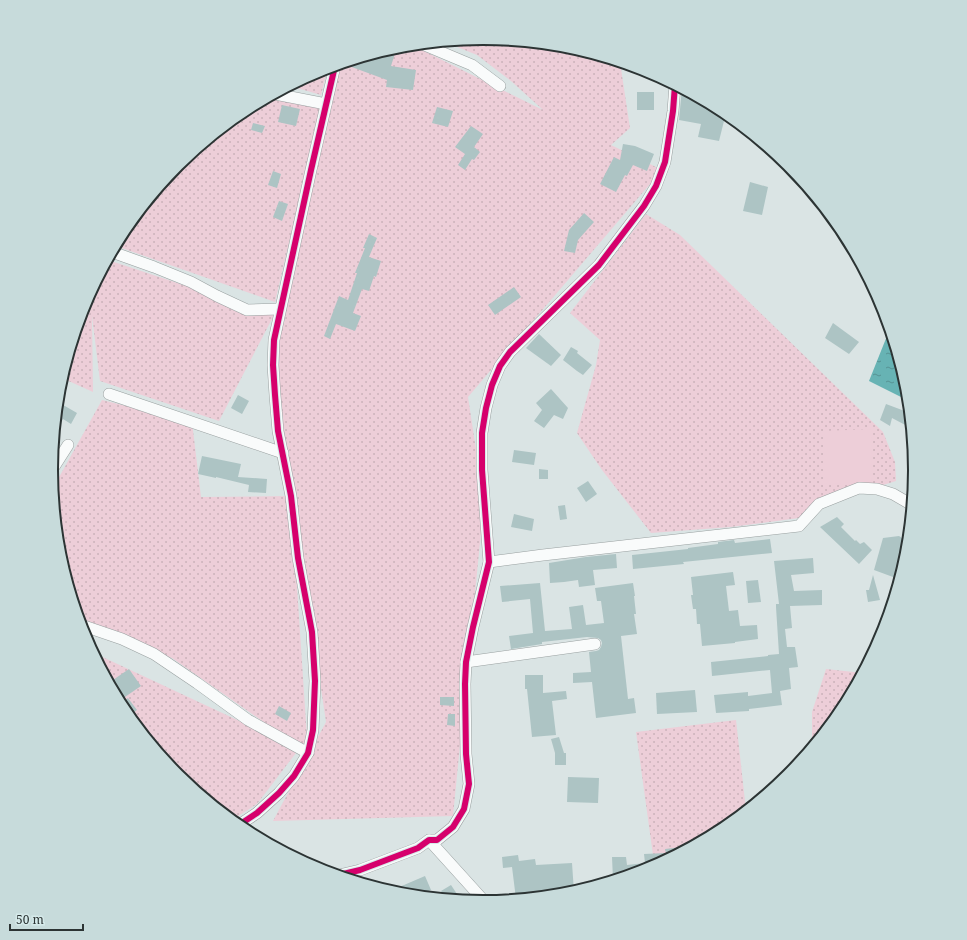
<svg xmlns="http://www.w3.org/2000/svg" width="967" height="940" viewBox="0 0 967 940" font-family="'Noto Serif',serif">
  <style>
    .grass { fill: url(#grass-dots) }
    .pitch { fill: #edced8 }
    .water { fill: url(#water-ripples) }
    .building { fill: #adc4c4 }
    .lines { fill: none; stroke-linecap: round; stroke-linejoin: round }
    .minor-casing { stroke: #99a0a0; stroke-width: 12 }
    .minor { stroke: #f9fbfb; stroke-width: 11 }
    .cycleway-casing { stroke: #d5e9e9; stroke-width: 8 }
    .cycleway { stroke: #d6006c; stroke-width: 6 }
    .rim { fill: none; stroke: #2c3434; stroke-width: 2 }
  </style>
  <defs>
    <pattern id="grass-dots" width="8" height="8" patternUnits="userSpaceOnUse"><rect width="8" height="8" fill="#edced8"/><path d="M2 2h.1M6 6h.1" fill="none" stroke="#cbb2ba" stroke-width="1.8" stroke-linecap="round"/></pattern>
    <pattern id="water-ripples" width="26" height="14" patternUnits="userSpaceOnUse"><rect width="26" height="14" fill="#67b3b4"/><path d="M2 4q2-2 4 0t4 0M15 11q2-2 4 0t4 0" fill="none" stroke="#559293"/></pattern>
  </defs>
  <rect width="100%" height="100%" fill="#dae4e4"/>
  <g class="grass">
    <path d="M484 38 568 46 620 62 630 128 611 145 662 170 468 397 484 502 453 816 273 821 326 722 273 365 336 65 399 46 412 45 543 110 511 81 477 55 445 42Z"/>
    <path d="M328 68 321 95 290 86 318 71Z"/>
    <path d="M279 92 321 109 275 302 116 246 124 230 178 164 244 111Z"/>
    <path d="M646 214 680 235 883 432 895 462 896 481 835 500 799 518 731 527 651 533 602 470 577 433 596 365 600 340 570 313Z"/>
    <path d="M108 260 274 315 219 421 100 381 92 316 93 392 62 378 84 304Z"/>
    <path d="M102 400 192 422 201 497 291 496 308 753 172 658 82 627 60 554 53 488Z"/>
    <path d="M94 653 299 749 257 804 232 820 178 775 124 710Z"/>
    <path d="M826 669 863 673 843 710 812 747V712Z"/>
    <path d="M736 720 746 810 723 829 682 851 653 855 636 732Z"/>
  </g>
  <path class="pitch" d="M871 429 872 483 824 484V431Z"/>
  <path class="water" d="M889 331 891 332 907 386 909 401 869 381Z"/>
  <g class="building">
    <path d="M397 47 391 66 416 70 413 90 386 87 387 80 349 66 352 61Z"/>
    <path d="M682 88 726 113 719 141 698 137 701 124 679 120Z"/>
    <rect x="637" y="92" width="17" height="18"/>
    <path d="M282 105 300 109 296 126 278 122Z"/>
    <path d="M437 107 453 111 448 127 432 123Z"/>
    <path d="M253 123 265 126 262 133 251 130Z"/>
    <path d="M471 126 483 134 474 147 480 152 474 160 472 159 465 170 458 165 465 154 455 147Z"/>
    <path d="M623 144 635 146 654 154 647 171 633 165 627 176 625 175 616 192 600 184 614 157 620 160Z"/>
    <path d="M273 171 281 174 277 188 268 185Z"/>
    <path d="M750 182 768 187 762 215 743 211Z"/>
    <path d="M279 201 288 204 282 221 273 217Z"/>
    <path d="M584 213 594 222 578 240 575 253 564 251 569 230Z"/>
    <path d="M369 234 377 238 369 257 381 261 376 277 374 276 369 291 362 289 353 313 361 316 355 331 336 324 330 339 324 336 339 296 348 300 357 273H355L365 248H363Z"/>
    <path d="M514 287 521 297 495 315 488 305Z"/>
    <path d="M833 323 859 342 849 354 825 338Z"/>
    <path d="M539 334 561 355 551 366 526 348Z"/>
    <path d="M571 347 578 351 577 353 592 365 583 375 577 371 563 360Z"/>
    <path d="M551 389 568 408 563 419 554 415 544 428 534 421 542 410 536 403Z"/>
    <path d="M238 395 249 401 242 414 231 408Z"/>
    <path d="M58 402 77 413 71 424 63 419 55 432Z"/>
    <path d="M886 404 910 413 911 428 892 418 890 426 880 420Z"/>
    <path d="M514 450 536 453 534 465 512 462Z"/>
    <path d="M202 456 241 464 238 477 267 479 266 493 248 492 249 485 216 477V478L198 474Z"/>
    <path d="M539 469 548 470V479H539Z"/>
    <path d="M588 481 597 494 586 502 577 488Z"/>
    <path d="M565 505 567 519 560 520 558 506Z"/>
    <path d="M514 514 534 519 532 531 511 527Z"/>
    <path d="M837 517 844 524 841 527 855 541 856 540 860 544 864 542 872 550 859 564 820 527Z"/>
    <path d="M899 536 908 542 907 554 899 581 893 578V577L874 570 883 538Z"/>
    <path d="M770 539 772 553 683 562 684 564 633 569 632 555 688 549V548L718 544V542L734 540 735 543Z"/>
    <path d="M616 554 617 568 593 570 595 585 579 587 578 580 564 582 550 583 549 563 586 557Z"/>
    <path d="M813 558 814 573 791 575 794 591 822 590V605L790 606 792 628 785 629 787 647H795L798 667 789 668 791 689 780 691 782 705 749 709V711L716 713 714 695 748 692V696L772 693 770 670 712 676 711 662 768 656V655L779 654 776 607V604H779L774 561Z"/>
    <path d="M733 572 735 585 726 586 729 611 738 610 740 626 757 625 758 639 735 642V643L702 646 700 624H697L696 609H693L691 595H693L691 577Z"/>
    <path d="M873 575 880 600 868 602 866 590H869Z"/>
    <path d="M758 580 761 602 748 603 746 581Z"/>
    <path d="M540 583 545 631 572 629 569 607 583 605 586 625 604 623 601 601H597L595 588 633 583 635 596H634L636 614H634L637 634 621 636 628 699 634 698 636 713 596 718 592 682 573 683V673L591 672 589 652 596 651 599 650 601 647 602 643 601 640 598 638 587 637 542 642V644L511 649 509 636 533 633 530 599 502 602 500 586Z"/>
    <path d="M129 669 141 686 122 699 110 682Z"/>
    <path d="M525 675H543V693L566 691 567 699 552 701 556 735 532 737 527 689H525Z"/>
    <path d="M695 690 697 712 657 714 656 693Z"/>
    <path d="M440 697H454V706L440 705Z"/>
    <path d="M128 698 137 710 130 715 121 703Z"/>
    <path d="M279 706 291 713 287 721 275 714Z"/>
    <path d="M448 714H455V726L447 725Z"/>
    <path d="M559 737 564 753H566V765H555V753L551 739Z"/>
    <path d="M568 777 599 778 598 803 567 802Z"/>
    <path d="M691 846 649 869 613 880 612 857H626L627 865 645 863 644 854 666 853 665 849Z"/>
    <path d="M518 855 519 861 535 859 536 865 572 863 574 892 568 894 516 899 512 867 503 868 502 857Z"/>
    <path d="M425 876 431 890 423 893 422 890 410 895 399 894 390 891Z"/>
    <path d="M451 885 461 900 446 898 441 891Z"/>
  </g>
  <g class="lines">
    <g class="minor-casing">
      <g id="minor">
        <path d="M422 44 472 65 500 86"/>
        <path d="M275 94 326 104"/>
        <path d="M112 252 154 267 191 282 217 296 247 310 280 309"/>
        <path d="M109 394 283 453"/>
        <path d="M52 470 68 445"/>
        <path d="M489 562 543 555 799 526 819 504 859 488 877 489 893 494 912 505"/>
        <path d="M81 625 122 639 154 654 197 683 248 720 308 753"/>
        <path d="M466 662 595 644"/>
        <path d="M239 825 257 813 279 793 294 776 308 753 313 730 315 681 312 632 298 558 291 496 278 431 275 395 273 365 274 340 311 170 335 66"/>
        <path d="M429 840 485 902"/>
        <path d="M339 875 360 870 418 848 429 840H437L453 827 464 809 469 784 466 754 465 684 466 662 473 627 489 562 482 470V433L486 408 492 385 500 366 510 352 599 265 644 206 656 186 665 162 673 111 675 85"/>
      </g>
    </g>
    <use href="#minor" class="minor"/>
    <g class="cycleway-casing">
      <g id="cycleway">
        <path d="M239 825 257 813 279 793 294 776 308 753 313 730 315 681 312 632 298 558 291 496 278 431 275 395 273 365 274 340 311 170 335 66"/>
        <path d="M339 875 360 870 418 848 429 840H437L453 827 464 809 469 784 466 754 465 684 466 662 473 627 489 562 482 470V433L486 408 492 385 500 366 510 352 599 265 644 206 656 186 665 162 673 111 675 85"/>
      </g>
    </g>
    <use href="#cycleway" class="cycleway"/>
  </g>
  <path d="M0 0H967V940H0ZM58 470a425 425 0 1 1 850 0a425 425 0 1 1-850 0Z" fill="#c7dbdb" fill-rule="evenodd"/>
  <path class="rim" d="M58 470a425 425 0 1 1 850 0a425 425 0 1 1-850 0Z"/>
  <path d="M10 924v6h73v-6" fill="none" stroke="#2c3434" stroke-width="2"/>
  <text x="16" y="924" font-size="12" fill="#2c3434" stroke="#d5e9e9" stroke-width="3" paint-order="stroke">50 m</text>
</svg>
